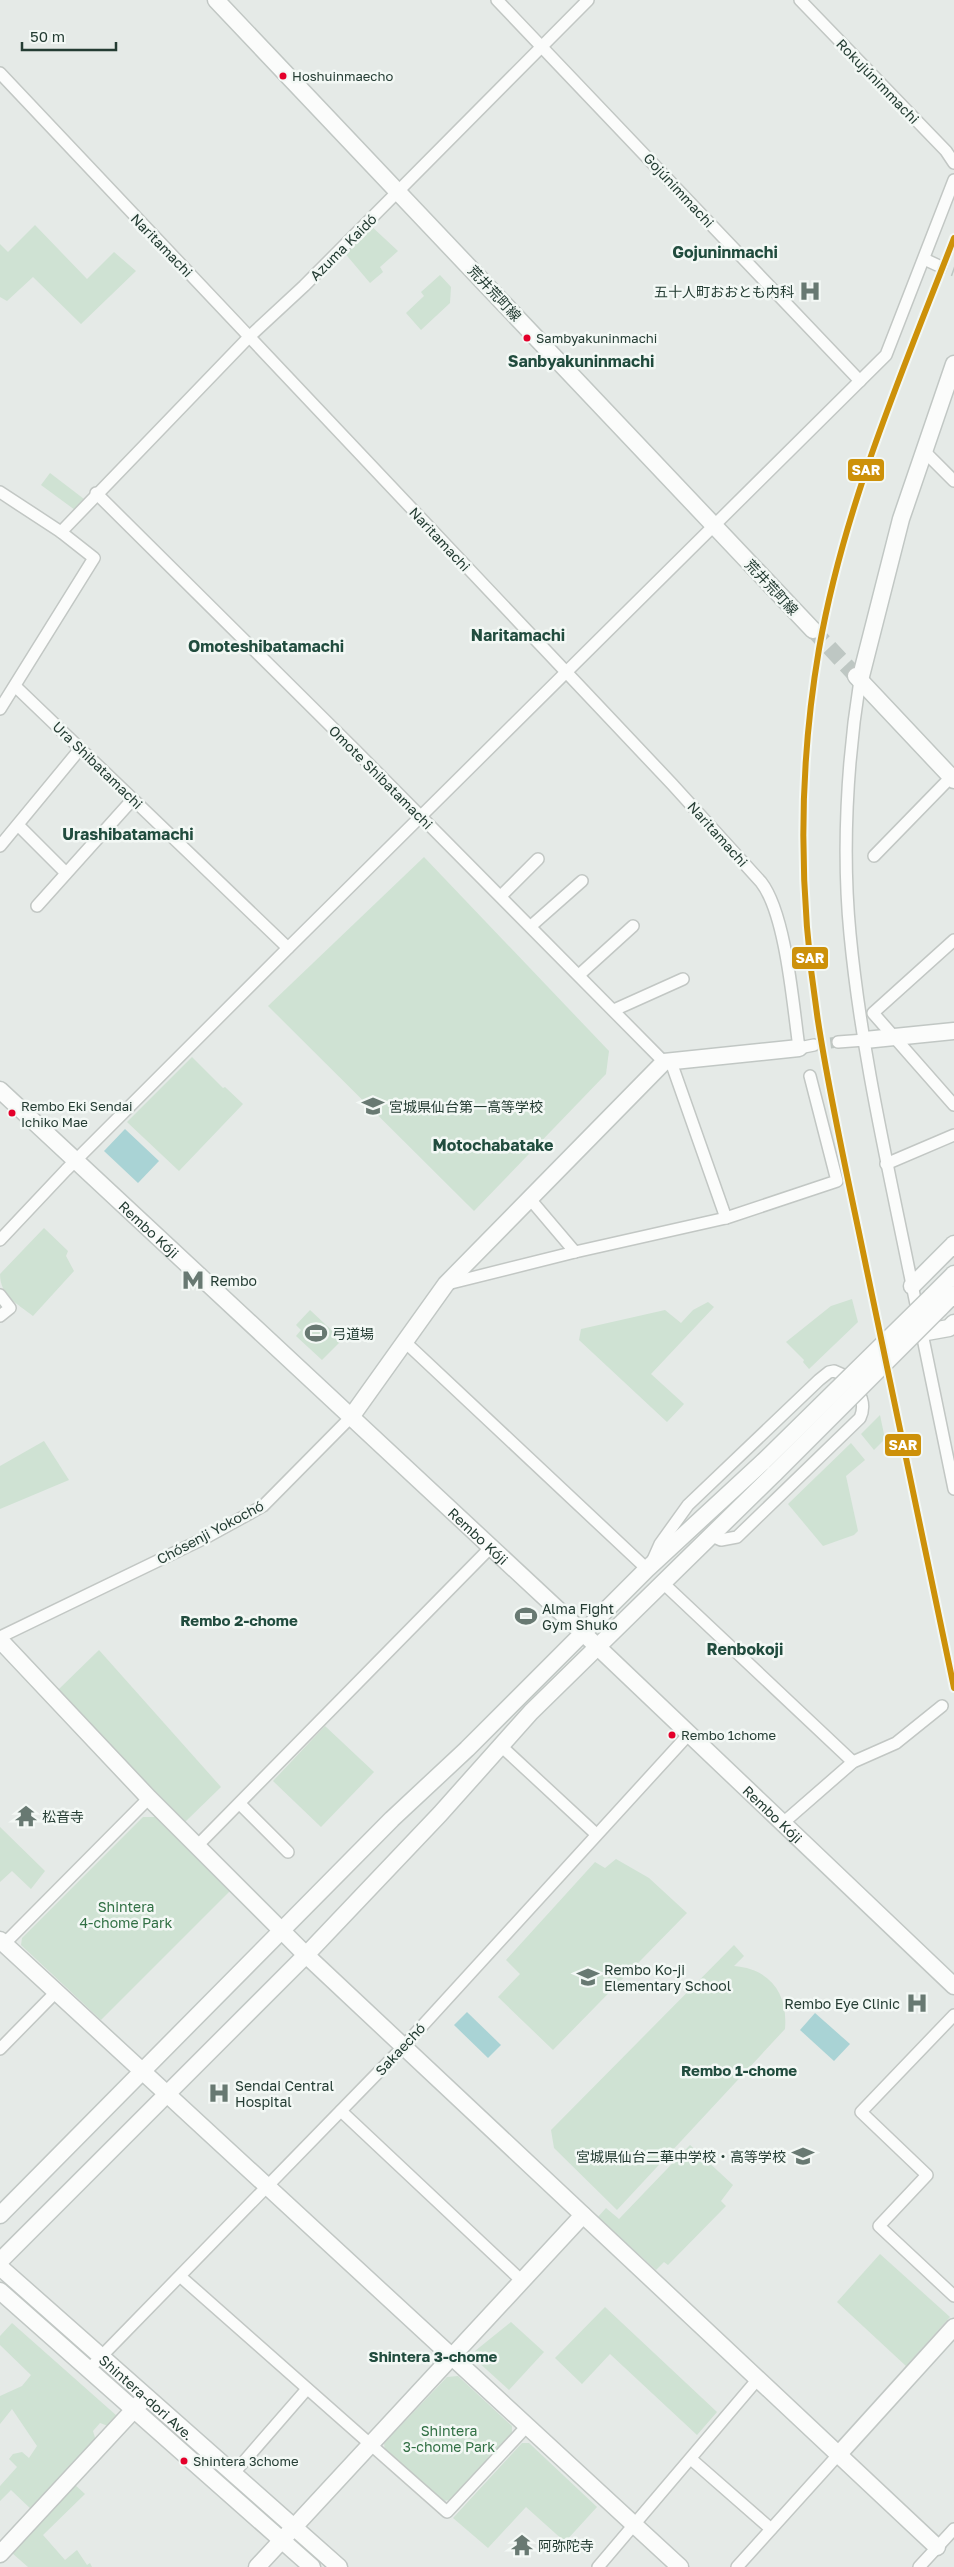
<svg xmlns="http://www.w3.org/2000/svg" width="954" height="2567" viewBox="0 0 954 2567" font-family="'Golos Text','Noto Sans JP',sans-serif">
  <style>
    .green { fill: #cfe2d3 }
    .water { fill: #a9d3d5 }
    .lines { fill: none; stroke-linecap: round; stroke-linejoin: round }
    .street-tunnel { stroke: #bec7c3; stroke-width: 11; stroke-dasharray: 11 5.5; stroke-linecap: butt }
    .secondary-tunnel { stroke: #bec7c3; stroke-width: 16; stroke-dasharray: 16 8; stroke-linecap: butt }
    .street-casing { stroke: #c2c7c4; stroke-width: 14 }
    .secondary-casing { stroke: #c1c7c4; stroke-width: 19 }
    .street { stroke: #fbfcfb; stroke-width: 11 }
    .secondary { stroke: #fbfcfb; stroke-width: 16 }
    .secondary-bridge-casing { stroke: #c1c7c4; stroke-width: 19; stroke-linecap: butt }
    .secondary-bridge { stroke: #fbfcfb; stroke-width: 16 }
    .rail-1-casing { stroke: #f3f8f5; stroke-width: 10 }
    .rail-1 { stroke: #cd910a; stroke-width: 6 }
    .bus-dot { fill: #e4002b; stroke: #f3f8f5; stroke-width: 2 }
    .labels { text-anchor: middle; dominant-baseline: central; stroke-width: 5; stroke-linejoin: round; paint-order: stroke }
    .bus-label { font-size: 13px; fill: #243c33; stroke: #f3f8f5; text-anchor: start }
    .street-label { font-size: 14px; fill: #243c33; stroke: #f3f8f5 }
    .poi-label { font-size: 14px; fill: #243c33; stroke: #f3f8f5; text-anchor: start }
    .park-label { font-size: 14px; fill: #317044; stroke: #f3f8f5 }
    .neighbourhood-label { font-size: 15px; font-weight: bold; fill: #214c3e; stroke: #f3f8f5 }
    .quarter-label { font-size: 16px; font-weight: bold; fill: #214c3e; stroke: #f3f8f5 }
    .line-badge { stroke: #f3f8f5; stroke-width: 2 }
    .badge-label { font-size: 14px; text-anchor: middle; font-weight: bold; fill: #fff }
  </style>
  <rect width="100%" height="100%" fill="#e5eae7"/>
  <g class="green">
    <path d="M35 225 87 279 114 252 136 271 81 324 33 277 7 301 0 297V244L8 252Z"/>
    <path d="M370 225 398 251 380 267 383 272 370 283 343 251Z"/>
    <path d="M440 275 451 287 450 303 421 330 406 313 424 296 421 292Z"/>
    <path d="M50 473 84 499 75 510 41 485Z"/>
    <path d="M424 857 609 1051 606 1074 474 1211 268 1006Z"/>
    <path d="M192 1057 223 1088 225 1087 243 1104 179 1171 127 1122Z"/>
    <path d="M44 1228 68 1251 66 1256 74 1271 33 1316C18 1304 0 1296 0 1274Z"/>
    <path d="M852 1299 858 1322 809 1369 803 1362 804 1360 786 1342 831 1306Z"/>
    <path d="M708 1302 714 1307 651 1374 684 1404 667 1422 579 1340 581 1329 665 1310 681 1323 693 1310Z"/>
    <path d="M310 1310 342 1340 322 1360 296 1336 301 1330 296 1325Z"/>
    <path d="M880 1415 885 1439 874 1450 861 1434Z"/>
    <path d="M44 1441 69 1480 0 1509V1466Z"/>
    <path d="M851 1443 865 1460 846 1476 858 1531 854 1535 823 1546 788 1504Z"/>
    <path d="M99 1650 221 1787 185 1822 58 1690Z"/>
    <path d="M325 1726 374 1772 321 1827 273 1781Z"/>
    <path d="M143 1817H155L230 1891 101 2020 21 1945 22 1938Z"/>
    <path d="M0 1827 45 1871 31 1889 12 1871 0 1882Z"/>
    <path d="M616 1859 649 1878 687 1913 553 2050 498 1997 520 1974 506 1960 595 1862 605 1868Z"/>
    <path d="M734 1945 744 1956 734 1966C771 1969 788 1994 785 2029L617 2210 554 2148 551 2130Z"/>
    <path d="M690 2145 733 2185 721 2201 726 2206 668 2265 664 2262 656 2270 598 2217 606 2208 619 2219Z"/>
    <path d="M880 2254 950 2317 906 2366 837 2302Z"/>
    <path d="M605 2307 717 2412 697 2435 610 2354 582 2384 555 2358Z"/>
    <path d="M511 2322 544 2352 509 2390 476 2360 475 2351Z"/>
    <path d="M12 2323 117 2416 108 2426 100 2423 93 2431 96 2441 32 2510 11 2490 0 2501V2486L17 2467 9 2459 13 2454 22 2452 29 2458 37 2446 12 2409 0 2424V2396L22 2386 31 2375 0 2345V2336Z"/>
    <path d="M458 2376 512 2426V2434L451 2500 442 2501 385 2452 384 2443 447 2377Z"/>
    <path d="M150 2410 216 2468 271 2521 149 2412Z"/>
    <path d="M522 2443H529L597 2507 565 2542 526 2507 488 2548 453 2518Z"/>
    <path d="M74 2484 85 2494 43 2535 65 2560 77 2550 87 2565 90 2563 92 2567H28L12 2553Z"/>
  </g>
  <g class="water">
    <path d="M125 1129 159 1161 138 1183 104 1151Z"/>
    <path d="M467 2012 501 2045 488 2058 454 2025Z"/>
    <path d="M815 2013 850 2044 834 2061 800 2030Z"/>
  </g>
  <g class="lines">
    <g class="street-tunnel">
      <path d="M937 265 954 271"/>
      <path d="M814 1045 838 1042"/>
    </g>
    <path class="secondary-tunnel" d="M813 630 856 676"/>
    <g class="street-casing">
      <g id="street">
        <path d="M497 0 860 381"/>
        <path d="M800 0 946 151 954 163"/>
        <path d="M0 73 672 784 761 882C786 914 793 1005 799 1048L814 1045"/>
        <path d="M924 259 937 265"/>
        <path d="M923 450 954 481"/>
        <path d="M0 492 61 532 94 558 0 709"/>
        <path d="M96 493 356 751 664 1062"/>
        <path d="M61 532 249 337 304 286 588 0"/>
        <path d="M860 680C847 761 842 852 850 934 861 1049 887 1162 910 1275 925 1346 939 1418 954 1489"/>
        <path d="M15 686 288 948"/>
        <path d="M18 825 66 873"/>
        <path d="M0 846 80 749"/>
        <path d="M874 856 951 777"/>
        <path d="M501 896 538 859"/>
        <path d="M37 906 133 799"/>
        <path d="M531 926 582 881"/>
        <path d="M954 940 873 1013 954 1105"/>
        <path d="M579 975 633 926"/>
        <path d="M614 1010 683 979"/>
        <path d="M838 1042 865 1040"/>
        <path d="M671 1062 726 1218"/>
        <path d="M886 1164 954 1135"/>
        <path d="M530 1199 575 1252"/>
        <path d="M0 1240 66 1170 288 948 886 355 954 180"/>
        <path d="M447 1284 575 1252 726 1218 837 1181 810 1076"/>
        <path d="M0 1295 10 1308 0 1316"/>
        <path d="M404 1341 647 1569"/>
        <path d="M652 1562 660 1544 688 1505 819 1380 829 1372 834 1371C852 1377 869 1399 860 1418L737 1537 721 1540 712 1536"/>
        <path d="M663 1583 853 1762"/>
        <path d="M0 1637 207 1537 263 1506 351 1417"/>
        <path d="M500 1745 596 1834"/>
        <path d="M240 1804 288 1852"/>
        <path d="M783 1823 853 1762 896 1743 942 1706"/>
        <path d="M197 1846 490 1548"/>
        <path d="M4 1944 149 1798"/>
        <path d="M954 2015 861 2112 927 2175 879 2226 954 2296"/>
        <path d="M0 2049 56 1992"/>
        <path d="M341 2111 522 2281"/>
        <path d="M181 2277 447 2512 528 2425"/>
        <path d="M89 2369 403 2047 689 1734"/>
        <path d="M691 2459 771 2529"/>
        <path d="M234 2473 307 2389"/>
        <path d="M598 2567 757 2380"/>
        <path d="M737 2567 838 2455"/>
        <path d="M919 2567 954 2529"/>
      </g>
    </g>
    <g class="secondary-casing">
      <g id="secondary">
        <path d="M216 0 813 630"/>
        <path d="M856 676 954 780"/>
        <path d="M860 680 901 519 954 364"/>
        <path d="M865 1040 954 1031"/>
        <path id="s1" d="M0 1090 582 1632 954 1986"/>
        <path d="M912 1286 954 1244"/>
        <path d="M931 1297 954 1274"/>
        <path d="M940 1308 954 1294"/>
        <path d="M921 1333 949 1328 954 1323"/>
        <path d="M351 1417 446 1284 664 1062 799 1048"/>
        <path d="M0 1640 149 1798 306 1955 937 2547"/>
        <path d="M0 1940 680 2567"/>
        <path d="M0 2215 392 1819 467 1749 647 1569 764 1461"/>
        <path d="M0 2261 306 1955 440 1814 531 1712 775 1473"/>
        <path id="s2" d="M0 2267 339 2567"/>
        <path d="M0 2291 312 2567"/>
        <path d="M838 2455 954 2327"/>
        <path d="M0 2554 141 2402"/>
        <path d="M257 2567 583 2215"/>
      </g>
    </g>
    <use href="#street" class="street"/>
    <use href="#secondary" class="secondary"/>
    <g class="secondary-bridge-casing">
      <g id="secondary-bridge">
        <path d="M764 1461 931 1297"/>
        <path d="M775 1473 940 1308"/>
      </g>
    </g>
    <use href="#secondary-bridge" class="secondary-bridge"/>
    <g class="rail-1-casing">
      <path id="rail-1" d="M954 238C902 373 844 506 819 649 798 772 799 899 818 1021 831 1105 850 1188 867 1271 896 1410 925 1549 954 1688"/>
    </g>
    <use href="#rail-1" class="rail-1"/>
  </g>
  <defs>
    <g id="hospital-bare" transform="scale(1.725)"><path d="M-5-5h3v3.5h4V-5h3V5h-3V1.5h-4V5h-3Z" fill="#687972" stroke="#f3f8f5" stroke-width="2.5" paint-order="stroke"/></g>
    <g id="school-bare" transform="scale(1.725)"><path d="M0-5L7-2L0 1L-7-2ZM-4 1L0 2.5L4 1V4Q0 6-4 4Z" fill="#687972" stroke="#f3f8f5" stroke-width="2.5" paint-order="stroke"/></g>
    <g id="metro-bare" transform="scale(1.725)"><path d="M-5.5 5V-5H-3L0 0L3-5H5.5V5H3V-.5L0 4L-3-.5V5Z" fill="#687972" stroke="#f3f8f5" stroke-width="2.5" paint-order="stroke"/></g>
    <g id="stadium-bare" transform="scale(1.725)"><path d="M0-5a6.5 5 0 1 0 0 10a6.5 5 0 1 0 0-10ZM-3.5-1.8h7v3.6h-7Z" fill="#687972" stroke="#f3f8f5" stroke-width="2.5" paint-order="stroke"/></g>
    <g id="temple-bare" transform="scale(1.725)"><path d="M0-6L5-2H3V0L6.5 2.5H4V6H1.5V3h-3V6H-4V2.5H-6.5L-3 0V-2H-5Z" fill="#687972" stroke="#f3f8f5" stroke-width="2.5" paint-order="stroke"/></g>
  </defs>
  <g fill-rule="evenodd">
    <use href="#hospital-bare" x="810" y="291"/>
    <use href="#school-bare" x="373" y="1106"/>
    <use href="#metro-bare" x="193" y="1280"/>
    <use href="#stadium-bare" x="316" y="1333"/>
    <use href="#stadium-bare" x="526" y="1616"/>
    <use href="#temple-bare" x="26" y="1816"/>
    <use href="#school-bare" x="588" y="1977"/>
    <use href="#hospital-bare" x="917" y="2003"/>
    <use href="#hospital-bare" x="219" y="2093"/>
    <use href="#school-bare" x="803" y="2156"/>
    <use href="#temple-bare" x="522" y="2545"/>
  </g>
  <g class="bus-dot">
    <circle cx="283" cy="76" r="4.5"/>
    <circle cx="527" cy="338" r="4.5"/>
    <circle cx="12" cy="1113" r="4.5"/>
    <circle cx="672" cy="1735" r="4.5"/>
    <circle cx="184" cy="2461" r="4.5"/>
  </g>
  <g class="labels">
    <g class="bus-label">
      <text x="292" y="76">Hoshuinmaecho</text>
      <text x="536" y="338">Sambyakuninmachi</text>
      <text x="21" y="1106">Rembo Eki Sendai<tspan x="21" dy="16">Ichiko Mae</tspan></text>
      <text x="681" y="1735">Rembo 1chome</text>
      <text x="193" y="2461">Shintera 3chome</text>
    </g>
    <g class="street-label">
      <text transform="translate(878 81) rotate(46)">Rokujúnimmachi</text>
      <text transform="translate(679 190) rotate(47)">Gojúnimmachi</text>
      <text transform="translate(162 245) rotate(46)">Naritamachi</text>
      <text transform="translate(343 247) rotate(-45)">Azuma Kaidó</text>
      <text transform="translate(495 293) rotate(47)">荒井荒町線</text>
      <text transform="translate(440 539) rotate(47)">Naritamachi</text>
      <text transform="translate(772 587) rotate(47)">荒井荒町線</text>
      <text transform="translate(98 765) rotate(44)">Ura Shibatamachi</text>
      <text transform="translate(381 777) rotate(45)">Omote Shibatamachi</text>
      <text transform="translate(718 834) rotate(48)">Naritamachi</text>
      <text stroke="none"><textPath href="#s1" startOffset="204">Rembo Kóji</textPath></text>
      <text transform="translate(210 1532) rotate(-28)">Chósenji Yokochó</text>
      <text stroke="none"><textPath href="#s1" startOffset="654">Rembo Kóji</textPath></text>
      <text stroke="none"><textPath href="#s1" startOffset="1059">Rembo Kóji</textPath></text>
      <text transform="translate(400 2049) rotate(-47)">Sakaechó</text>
      <text stroke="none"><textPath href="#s2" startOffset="196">Shintera-dori Ave.</textPath></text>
    </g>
    <g class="poi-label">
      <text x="794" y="291" text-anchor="end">五十人町おおとも内科</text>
      <text x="389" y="1106">宮城県仙台第一高等学校</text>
      <text x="210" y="1280">Rembo</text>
      <text x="332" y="1333">弓道場</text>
      <text x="542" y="1608">Alma Fight<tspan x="542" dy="16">Gym Shuko</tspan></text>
      <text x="42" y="1816">松音寺</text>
      <text x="604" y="1969">Rembo Ko-ji<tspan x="604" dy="16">Elementary School</tspan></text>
      <text x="900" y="2003" text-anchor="end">Rembo Eye Clinic</text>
      <text x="235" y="2085">Sendai Central<tspan x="235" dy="16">Hospital</tspan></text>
      <text x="786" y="2156" text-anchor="end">宮城県仙台二華中学校・高等学校</text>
      <text x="538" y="2545">阿弥陀寺</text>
    </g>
    <g class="park-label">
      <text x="126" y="1906">Shintera<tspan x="126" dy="16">4-chome Park</tspan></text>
      <text x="449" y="2430">Shintera<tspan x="449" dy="16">3-chome Park</tspan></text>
    </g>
    <g class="neighbourhood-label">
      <text x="239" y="1620">Rembo 2-chome</text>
      <text x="739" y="2070">Rembo 1-chome</text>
      <text x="433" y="2356">Shintera 3-chome</text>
    </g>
    <g class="quarter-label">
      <text x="725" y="252">Gojuninmachi</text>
      <text x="581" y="361">Sanbyakuninmachi</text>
      <text x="518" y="635">Naritamachi</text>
      <text x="266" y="646">Omoteshibatamachi</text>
      <text x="128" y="834">Urashibatamachi</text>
      <text x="493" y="1145">Motochabatake</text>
      <text x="745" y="1649">Renbokoji</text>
    </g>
  </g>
  <g class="line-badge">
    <rect x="847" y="458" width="38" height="24" rx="5" fill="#cd910a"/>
    <rect x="791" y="946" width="38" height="24" rx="5" fill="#cd910a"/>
    <rect x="884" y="1433" width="38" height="24" rx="5" fill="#cd910a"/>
  </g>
  <g class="badge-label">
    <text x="866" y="475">SAR</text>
    <text x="810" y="963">SAR</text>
    <text x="903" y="1450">SAR</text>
  </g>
  <path d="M22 42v8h94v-8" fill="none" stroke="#243c33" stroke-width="2.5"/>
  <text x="30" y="42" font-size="15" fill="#243c33" stroke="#f3f8f5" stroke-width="4" paint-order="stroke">50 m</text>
</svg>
